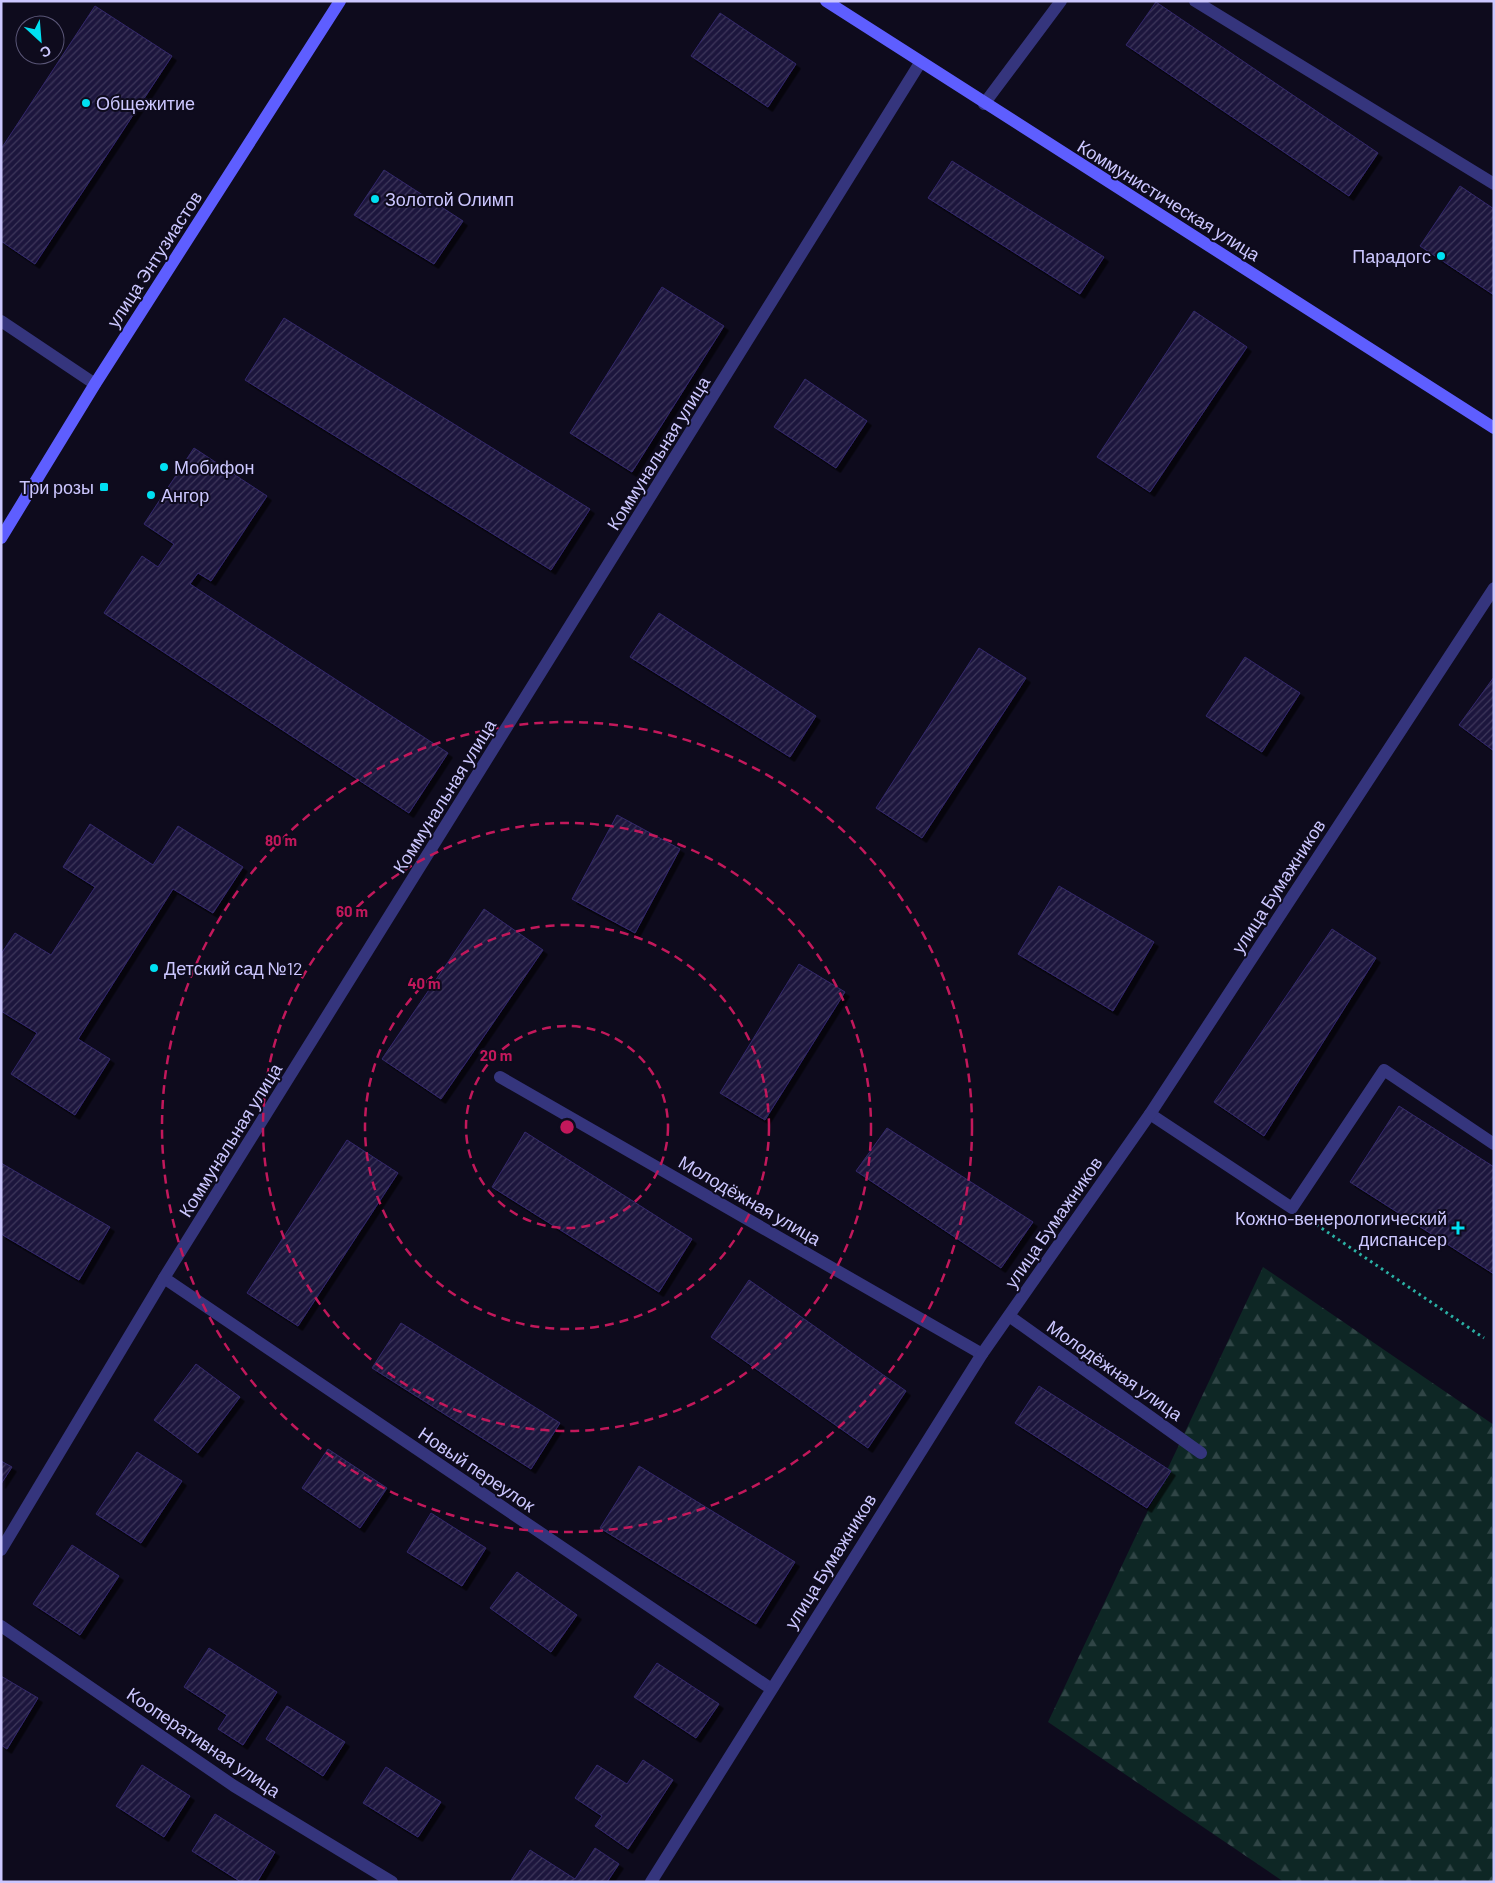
<svg xmlns="http://www.w3.org/2000/svg" width="1495" height="1883" viewBox="0 0 1495 1883" font-family="Barlow,sans-serif">
  <style>
    .forest { fill: url(#forest-firs) }
    .building { fill: url(#building-hatch); stroke: #33286b; filter: url(#shadow) }
    .lines { fill: none; stroke-linecap: round; stroke-linejoin: round }
    .path { stroke: #2ab0a4; stroke-width: 3; stroke-dasharray: 2.5 4; stroke-linecap: butt }
    .lane { stroke: #35357d; stroke-width: 12 }
    .street { stroke: #35357d; stroke-width: 12 }
    .secondary { stroke: #5e5eff; stroke-width: 12 }
    .ring { fill: none; stroke: #c2185b; stroke-width: 2.5; stroke-dasharray: 9 6 }
    .poi-dot { fill: #00e0f2; stroke: #0e0b1d; stroke-width: 2 }
    .labels { text-anchor: middle; dominant-baseline: central; stroke-width: 4; stroke-linejoin: round; paint-order: stroke }
    .poi-label { font-size: 18px; fill: #ccc7ff; stroke: #0e0b1d; text-anchor: start }
    .street-label { font-size: 18px; fill: #ccc7ff; stroke: #0e0b1d }
    .centre { fill: #c2185b; stroke: #0e0b1d; stroke-width: 2.5 }
    .ring-label { font-size: 15px; text-anchor: middle; font-weight: bold; fill: #c2185b; stroke: #0e0b1d; stroke-width: 4; stroke-linejoin: round; paint-order: stroke }
  </style>
  <defs>
    <pattern id="forest-firs" width="22" height="20" patternUnits="userSpaceOnUse" patternTransform="scale(1.25)"><rect width="22" height="20" fill="#0e2725"/><path d="M5 1l3.5 6h-7zM16 11l3.5 6h-7z" fill="#304546"/></pattern>
    <pattern id="building-hatch" width="6" height="6" patternUnits="userSpaceOnUse" patternTransform="scale(1.25)"><rect width="6" height="6" fill="#1e173e"/><path d="M-1 1l2-2M0 6l6-6M5 7l2-2" fill="none" stroke="#3e375b"/></pattern>
    <filter id="shadow"><feDropShadow dx="4.5" dy="4.5" stdDeviation="0" flood-color="#0009"/></filter>
  </defs>
  <rect width="100%" height="100%" fill="#0e0b1d"/>
  <path class="forest" d="M1263 1267 1494 1425V1882H1284L1048 1722Z"/>
  <g class="building">
    <path d="M1156 2 1378 153 1349 196 1126 45Z"/>
    <path d="M95 6 172 56 35 264 1 241V149Z"/>
    <path d="M720 13 796 64 768 107 691 56Z"/>
    <path d="M952 161 1104 257 1080 294 928 198Z"/>
    <path d="M384 170 463 221 434 264 354 215Z"/>
    <path d="M1460 186 1494 209V295L1420 246Z"/>
    <path d="M662 287 724 326 632 472 570 433Z"/>
    <path d="M1194 311 1247 347 1150 492 1097 457Z"/>
    <path d="M284 318 590 509 551 570 245 380Z"/>
    <path d="M805 379 867 421 836 468 774 427Z"/>
    <path d="M194 448 267 496 211 581 198 573 190 584 448 753 409 813 104 613 142 556 158 567 174 544 144 524Z"/>
    <path d="M659 613 816 716 790 757 630 657Z"/>
    <path d="M979 648 1026 678 922 838 876 808Z"/>
    <path d="M1245 657 1300 693 1262 752 1206 716Z"/>
    <path d="M1494 677V751L1459 725Z"/>
    <path d="M617 815 680 849 635 933 572 899Z"/>
    <path d="M90 824 153 865 178 826 243 867 213 913 173 889 78 1039 110 1059 75 1115 11 1074 37 1033 1 1011V954L15 933 51 955 95 887 63 867Z"/>
    <path d="M1059 886 1154 942 1113 1011 1018 954Z"/>
    <path d="M484 909 543 950 441 1099 382 1059Z"/>
    <path d="M1332 929 1376 958 1264 1136 1214 1102Z"/>
    <path d="M799 964 845 992 765 1120 720 1093Z"/>
    <path d="M1399 1106 1494 1167V1274L1350 1182Z"/>
    <path d="M887 1128 1033 1222 1001 1268 856 1171Z"/>
    <path d="M525 1132 692 1239 659 1292 492 1187Z"/>
    <path d="M347 1140 398 1173 298 1326 247 1293Z"/>
    <path d="M1 1163 110 1227 79 1280 1 1234Z"/>
    <path d="M749 1280 906 1391 868 1448 711 1337Z"/>
    <path d="M401 1323 560 1423 531 1469 372 1368Z"/>
    <path d="M196 1364 240 1397 198 1453 154 1420Z"/>
    <path d="M1039 1386 1171 1471 1147 1508 1015 1423Z"/>
    <path d="M328 1449 387 1488 360 1528 302 1488Z"/>
    <path d="M137 1452 182 1481 141 1543 96 1514Z"/>
    <path d="M1 1461 12 1467 1 1484Z"/>
    <path d="M639 1466 795 1562 756 1624 600 1528Z"/>
    <path d="M431 1513 486 1548 462 1586 407 1552Z"/>
    <path d="M72 1545 119 1576 80 1635 33 1604Z"/>
    <path d="M517 1572 577 1615 551 1652 490 1608Z"/>
    <path d="M209 1648 277 1692 243 1745 218 1729 227 1715 184 1687Z"/>
    <path d="M657 1663 719 1704 696 1738 634 1697Z"/>
    <path d="M1 1676 38 1698 7 1749 1 1745Z"/>
    <path d="M287 1706 345 1742 323 1776 266 1739Z"/>
    <path d="M643 1760 673 1780 628 1849 595 1826 602 1816 575 1798 597 1765 627 1784Z"/>
    <path d="M142 1765 190 1796 164 1837 116 1806Z"/>
    <path d="M386 1767 441 1802 418 1837 363 1803Z"/>
    <path d="M215 1814 275 1852 257 1882H241L192 1851Z"/>
    <path d="M595 1848 619 1864 607 1882H510L530 1850 575 1879Z"/>
  </g>
  <g class="lines">
    <path class="path" d="M1311 1221 1484 1338"/>
    <g class="lane">
      <path d="M1195 1 1494 184"/>
      <path d="M984 104 1061 1"/>
      <path d="M1 321 95 384"/>
      <path d="M1150 1114 1292 1208 1384 1070 1494 1144"/>
    </g>
    <g class="street">
      <path d="M500 1077 982 1354"/>
      <path d="M164 1278 770 1688"/>
      <path d="M1009 1316 1201 1453"/>
      <path d="M1 1550 164 1278 920 63"/>
      <path d="M1 1626 234 1786 392 1882"/>
      <path d="M651 1882 982 1354 1150 1114 1494 588"/>
    </g>
    <g class="secondary">
      <path d="M826 1 1494 428"/>
      <path d="M1 538 95 384 340 1"/>
    </g>
  </g>
  <g class="ring">
    <circle cx="567" cy="1127" r="101"/>
    <circle cx="567" cy="1127" r="202"/>
    <circle cx="567" cy="1127" r="304"/>
    <circle cx="567" cy="1127" r="405"/>
  </g>
  <g class="poi-dot">
    <circle cx="86" cy="103" r="5"/>
    <circle cx="375" cy="199" r="5"/>
    <circle cx="1441" cy="256" r="5"/>
    <circle cx="164" cy="467" r="5"/>
    <rect x="99" y="482" width="10" height="10" rx="2.5"/>
    <circle cx="151" cy="495" r="5"/>
    <circle cx="154" cy="968" r="5"/>
    <path d="M1455.5 1220.5h5v5h5v5h-5v5h-5v-5h-5v-5h5z"/>
  </g>
  <g class="labels">
    <g class="poi-label">
      <text x="96" y="103">Общежитие</text>
      <text x="385" y="199">Золотой Олимп</text>
      <text x="1431" y="256" text-anchor="end">Парадогс</text>
      <text x="174" y="467">Мобифон</text>
      <text x="94" y="487" text-anchor="end">Три розы</text>
      <text x="161" y="495">Ангор</text>
      <text x="164" y="968">Детский сад №12</text>
      <text x="1447" y="1218" text-anchor="end">Кожно-венерологический<tspan x="1447" dy="21">диспансер</tspan></text>
    </g>
    <g class="street-label">
      <text transform="translate(1169 200) rotate(32)">Коммунистическая улица</text>
      <text transform="translate(154 259) rotate(-57)">улица Энтузиастов</text>
      <text transform="translate(658 453) rotate(-58)">Коммунальная улица</text>
      <text transform="translate(444 796) rotate(-58)">Коммунальная улица</text>
      <text transform="translate(1278 886) rotate(-57)">улица Бумажников</text>
      <text transform="translate(230 1140) rotate(-58)">Коммунальная улица</text>
      <text transform="translate(750 1200) rotate(30)">Молодёжная улица</text>
      <text transform="translate(1053 1222) rotate(-55)">улица Бумажников</text>
      <text transform="translate(1115 1370) rotate(35)">Молодёжная улица</text>
      <text transform="translate(477 1469) rotate(34)">Новый переулок</text>
      <text transform="translate(830 1561) rotate(-58)">улица Бумажников</text>
      <text transform="translate(204 1742) rotate(34)">Кооперативная улица</text>
    </g>
  </g>
  <circle cx="567" cy="1127" r="8" class="centre"/>
  <g class="ring-label">
    <text x="281" y="846">80 m</text>
    <text x="352" y="917">60 m</text>
    <text x="424" y="989">40 m</text>
    <text x="496" y="1061">20 m</text>
  </g>
  <rect width="1495" height="1883" fill="none" stroke="#ccc7ff" stroke-width="5"/>
  <g transform="translate(40 40) rotate(154)"><circle r="24" fill="#0e0b1d" stroke="#5a5677"/>
  <path d="M0-4L9 19L0 12L-9 19Z" fill="#00e0f2"/>
  <text y="-8" font-size="14" font-weight="bold" text-anchor="middle" fill="#ccc7ff">С</text>
  </g>
</svg>
